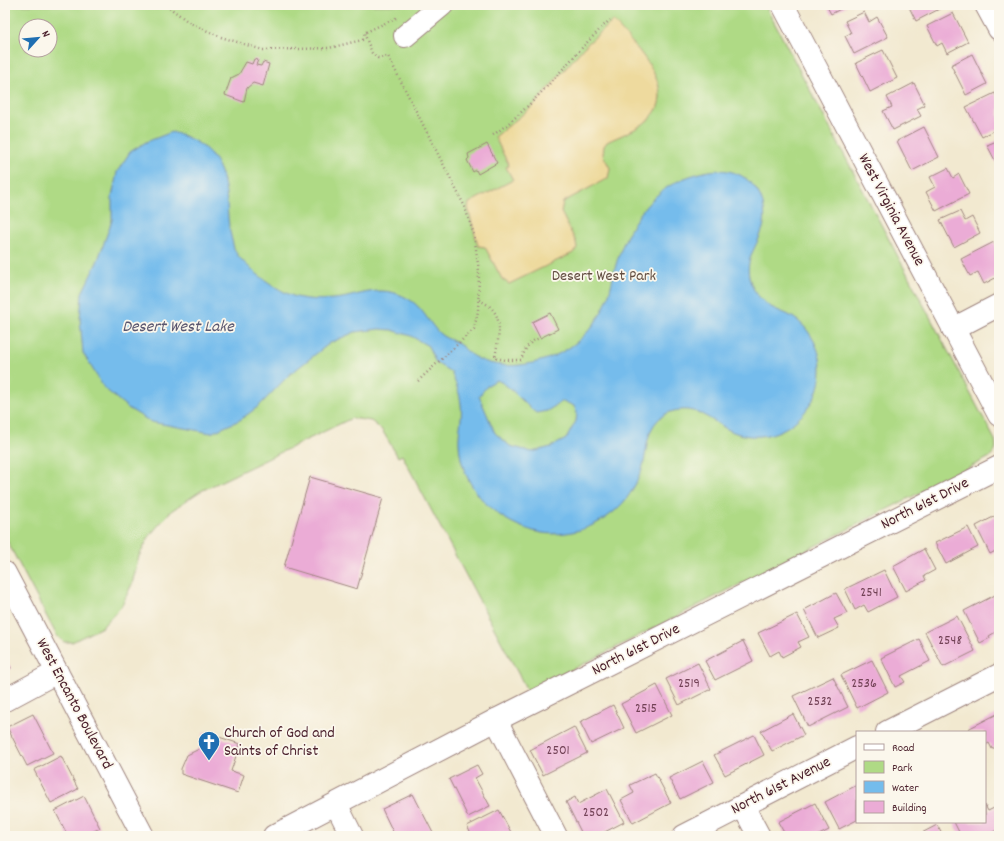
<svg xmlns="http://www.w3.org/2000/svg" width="1004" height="841" viewBox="0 0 1004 841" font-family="Dekko,sans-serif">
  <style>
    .green { fill: #afda85; stroke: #7c7c58; fill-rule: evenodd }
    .sand { fill: #eeda9e; stroke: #9c7c64 }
    .water { fill: #74bcec; stroke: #5f6e8c; fill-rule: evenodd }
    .building { fill: #ebacd6 }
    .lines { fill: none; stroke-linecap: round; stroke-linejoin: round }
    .minor-casing { stroke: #9e847e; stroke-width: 24 }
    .path { stroke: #9e847e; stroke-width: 2.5; stroke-dasharray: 1 3; stroke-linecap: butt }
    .minor { stroke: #fff; stroke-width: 22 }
    .labels { text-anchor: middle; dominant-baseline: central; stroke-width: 3.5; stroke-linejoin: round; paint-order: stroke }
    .number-label { font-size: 14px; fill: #724256 }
    .street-label { font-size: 16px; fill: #4a1f2b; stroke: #fbf7ec }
    .park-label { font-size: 16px; fill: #634e42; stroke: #fbf7ec }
    .poi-label { font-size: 16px; fill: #4a1f2b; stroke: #fbf7ec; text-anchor: start }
    .water-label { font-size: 17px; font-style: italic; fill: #59566f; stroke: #fbf7ec }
  </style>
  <rect width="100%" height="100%" fill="#fbf7ec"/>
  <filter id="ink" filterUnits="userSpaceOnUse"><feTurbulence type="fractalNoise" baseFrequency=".025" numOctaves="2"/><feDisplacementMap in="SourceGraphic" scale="8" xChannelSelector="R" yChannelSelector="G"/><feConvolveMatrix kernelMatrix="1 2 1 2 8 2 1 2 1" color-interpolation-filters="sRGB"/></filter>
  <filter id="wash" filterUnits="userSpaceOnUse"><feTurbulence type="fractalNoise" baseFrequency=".012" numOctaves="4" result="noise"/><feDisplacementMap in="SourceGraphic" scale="16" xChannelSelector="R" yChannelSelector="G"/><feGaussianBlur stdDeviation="0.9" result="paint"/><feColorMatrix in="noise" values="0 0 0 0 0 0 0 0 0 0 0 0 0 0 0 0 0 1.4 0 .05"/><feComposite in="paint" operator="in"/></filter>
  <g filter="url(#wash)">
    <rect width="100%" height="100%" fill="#f2e9d0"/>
    <path class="green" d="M5 5H765L995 440C997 448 996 454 988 458L528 692 402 455 398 457 382 430 371 421 352 418 199 492 171 511 150 535 139 556 132 584 121 607 102 627 72 642H64L57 636 5 537ZM26 26H50V50H26Z"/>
    <path class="sand" d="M613 21C632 43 683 90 648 120 637 130 621 135 607 142L604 146 603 155 610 168 608 178 563 202 561 212 576 242 577 248 573 253 509 284 502 279 485 247 478 246 468 208 469 203 513 180 506 167 509 166 495 137 534 105 584 47Z"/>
    <path class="water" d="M172 132C211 143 224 164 227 203 228 215 228 225 231 236 233 244 234 252 240 258 251 271 277 290 293 296 309 301 326 300 342 298 362 294 378 287 398 294 422 303 424 317 439 333 445 339 454 340 460 345 465 348 468 353 473 356 485 364 506 367 520 365 557 361 588 341 604 307 610 295 612 281 615 268 626 228 649 190 690 176 705 171 722 167 738 174 758 183 769 207 763 228 760 239 753 248 750 259 744 278 755 297 771 307 778 311 787 313 794 318 807 326 817 343 820 358 828 402 785 447 739 434 721 429 706 412 688 410 677 409 665 412 658 420 646 432 647 451 643 466 638 481 630 497 618 508 598 527 569 537 542 533 499 525 461 490 459 444 458 431 463 417 461 404 460 393 455 382 451 372L436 363 428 346 411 336 392 330 379 329 355 332 330 343 289 375 259 406 240 420 211 433 151 422 128 408 104 388 83 353 80 319 82 293 98 260 112 220V197L117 172 130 152 146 142ZM497 380C511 386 523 403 536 413L547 411 563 401 574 406 577 413 576 421 566 439 551 447 532 452 510 446 495 433 479 396 488 385Z"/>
    <g id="blocks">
      <g class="building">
        <path d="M826 5H848L831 14Z"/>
        <path d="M908 5H944L945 6 916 21Z"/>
        <path d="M864 12 869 22 877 17 888 37 854 54 845 36 851 33 845 21Z"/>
        <path d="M953 13 968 42 947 53 942 43 937 46 927 26Z"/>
        <path d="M883 50 897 78 870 92 856 63Z"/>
        <path d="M972 54 987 84 966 95 951 65Z"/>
        <path d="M254 59 258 60 256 65 261 66 263 62 269 64 263 86 253 83 247 88 244 102 225 95 231 78 239 74 246 62 252 64Z"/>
        <path d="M914 83 925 105 917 109 921 116 893 130 883 111 892 107 887 97Z"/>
        <path d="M995 93 999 102V128L982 137 966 107Z"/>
        <path d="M924 127 939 157 912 171 897 141Z"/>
        <path d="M999 140V168L987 145Z"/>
        <path d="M487 144 497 163 478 174 476 170 473 172 467 160 469 158 468 154Z"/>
        <path d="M948 168 953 178 959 174 969 194 936 211 926 192 935 187 930 177Z"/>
        <path d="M960 211 965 221 972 217 980 233 954 247 940 220Z"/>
        <path d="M994 242 999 252V262L997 263 999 267V276L984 284 978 272 970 276 961 259Z"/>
        <path d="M550 313 558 329 540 338 532 322Z"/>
        <path d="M310 477 383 498 357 589 284 567Z"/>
        <path d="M999 514V549L990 554 976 526Z"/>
        <path d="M968 527 978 547 946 564 935 543Z"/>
        <path d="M924 549 935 570 924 576 926 580 906 591 893 566Z"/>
        <path d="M884 570 897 597 868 612 864 605 855 610 845 589Z"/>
        <path d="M836 593 847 613 834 619 839 628 818 638 804 610Z"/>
        <path d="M999 593V630L989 636 990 638 980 643 964 611Z"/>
        <path d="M797 614 809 637 798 642 801 647 782 657 779 651 770 656 758 633Z"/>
        <path d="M957 616 975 651 943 667 925 632Z"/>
        <path d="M919 639 930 661 901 676 905 682 895 687 881 658Z"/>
        <path d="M743 641 753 661 715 680 705 661Z"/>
        <path d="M5 658 11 668 5 672Z"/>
        <path d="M872 660 888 692 857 708 841 675Z"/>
        <path d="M698 663 711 689 679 705 666 679Z"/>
        <path d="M833 677 848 707 808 727 793 696Z"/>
        <path d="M657 685 672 715 636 733 621 704Z"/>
        <path d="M613 705 624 728 591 744 580 722Z"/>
        <path d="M999 713V745L992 749 989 743 985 745V732H970L968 729Z"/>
        <path d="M33 714 53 753 27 766 7 727Z"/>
        <path d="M793 714 804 735 772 751 761 731Z"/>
        <path d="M574 727 587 753 543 775 530 750Z"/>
        <path d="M204 732 240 744 231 771 244 775 238 793 181 774V769L187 755 199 749Z"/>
        <path d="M754 735 764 755 725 775 714 755Z"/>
        <path d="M61 756 78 789 51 803 34 770Z"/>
        <path d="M703 761 714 782 680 799 669 778Z"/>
        <path d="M477 765 482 774 475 778 490 806 468 817 449 779Z"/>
        <path d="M655 773 671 803 633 823 621 800 634 793 630 785Z"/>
        <path d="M857 785V820L839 829 825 802Z"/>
        <path d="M607 789 624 822 597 836H583L566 802 575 797 578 804Z"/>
        <path d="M413 794 434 835 432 836H395L382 809Z"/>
        <path d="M84 796 100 828 84 836H68L55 811Z"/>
        <path d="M815 803 829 830 817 836H786L778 822Z"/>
        <path d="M985 805 988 811 996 807 999 813V829L985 836H961L954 822H985Z"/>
        <path d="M499 810 513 836H472L467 826Z"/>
        <path d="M937 825 943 836H916Z"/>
      </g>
    </g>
  </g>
  <g filter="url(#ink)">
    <use href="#blocks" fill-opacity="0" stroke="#9e847e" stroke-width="1"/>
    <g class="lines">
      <g class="minor-casing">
        <g id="minor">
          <path d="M783 5 999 415"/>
          <path d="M986 5 999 29"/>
          <path d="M405 36 442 5"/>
          <path d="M953 329 999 305"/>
          <path d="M5 573 143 836"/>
          <path d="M5 700 57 672"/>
          <path d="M496 720 556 836"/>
          <path d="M887 732 999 675"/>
          <path d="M336 804 352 836"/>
          <path d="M743 806 759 836"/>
          <path d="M274 836 496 720 999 467"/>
          <path d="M684 836 857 747"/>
        </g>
      </g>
      <g class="path">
        <path d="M166 5 190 23 221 37 263 50 329 48 366 39"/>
        <path d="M396 18 364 33 372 53 378 58 388 56 464 205 474 235 479 271 478 311 474 329 418 381"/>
        <path d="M493 135C539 103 569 57 610 20"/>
        <path d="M479 300C506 312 499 333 495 358L506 360H521C525 349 529 341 540 338"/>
      </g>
      <use href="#minor" class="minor"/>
    </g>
  </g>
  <defs>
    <g id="church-pin" transform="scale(1.15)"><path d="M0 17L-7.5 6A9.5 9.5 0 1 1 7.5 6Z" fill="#1f6fb2" stroke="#fbf7ec"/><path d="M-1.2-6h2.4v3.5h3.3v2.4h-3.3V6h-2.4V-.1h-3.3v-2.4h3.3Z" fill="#fff"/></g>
  </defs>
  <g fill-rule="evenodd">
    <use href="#church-pin" x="209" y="742"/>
  </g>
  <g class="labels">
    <g class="number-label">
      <text x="871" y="593">2541</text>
      <text x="950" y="641">2548</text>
      <text x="689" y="684">2519</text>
      <text x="864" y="684">2536</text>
      <text x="820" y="702">2532</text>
      <text x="646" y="709">2515</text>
      <text x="558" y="751">2501</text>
      <text x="596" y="813">2502</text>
    </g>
    <g class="street-label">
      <text transform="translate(891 210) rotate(62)">West Virginia Avenue</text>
      <text transform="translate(925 504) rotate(-27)">North 61st Drive</text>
      <text transform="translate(636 650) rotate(-27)">North 61st Drive</text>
      <text transform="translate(74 704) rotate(62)">West Encanto Boulevard</text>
      <text transform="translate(781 786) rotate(-27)">North 61st Avenue</text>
    </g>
    <g class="park-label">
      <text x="604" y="276">Desert West Park</text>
    </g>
    <g class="poi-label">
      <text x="224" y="733">Church of God and<tspan x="224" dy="18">Saints of Christ</tspan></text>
    </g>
    <g class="water-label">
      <text x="178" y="328">Desert West Lake</text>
    </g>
  </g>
  <rect width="1004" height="841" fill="none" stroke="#fbf7ec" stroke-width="20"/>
  <rect x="856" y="731" width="130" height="92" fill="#fbf7ec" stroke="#b4a19f"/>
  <rect x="864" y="744" width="20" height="6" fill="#ffffff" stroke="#b4a19f"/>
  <text x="892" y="751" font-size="12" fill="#4a1f2b">Road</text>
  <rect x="864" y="761" width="20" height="12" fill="#afda85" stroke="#b4a19f"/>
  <text x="892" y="771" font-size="12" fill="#4a1f2b">Park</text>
  <rect x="864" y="781" width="20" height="12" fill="#74bcec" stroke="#b4a19f"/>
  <text x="892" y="791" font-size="12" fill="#4a1f2b">Water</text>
  <rect x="864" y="801" width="20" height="12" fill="#ebacd6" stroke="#b4a19f"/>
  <text x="892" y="811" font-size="12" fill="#4a1f2b">Building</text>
  <g transform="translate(38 38) rotate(63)"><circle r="19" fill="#fbf7ec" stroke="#b4a19f"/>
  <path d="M0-3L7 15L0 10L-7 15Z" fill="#1f6fb2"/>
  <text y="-6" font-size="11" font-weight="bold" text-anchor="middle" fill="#4a1f2b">N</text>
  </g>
</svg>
